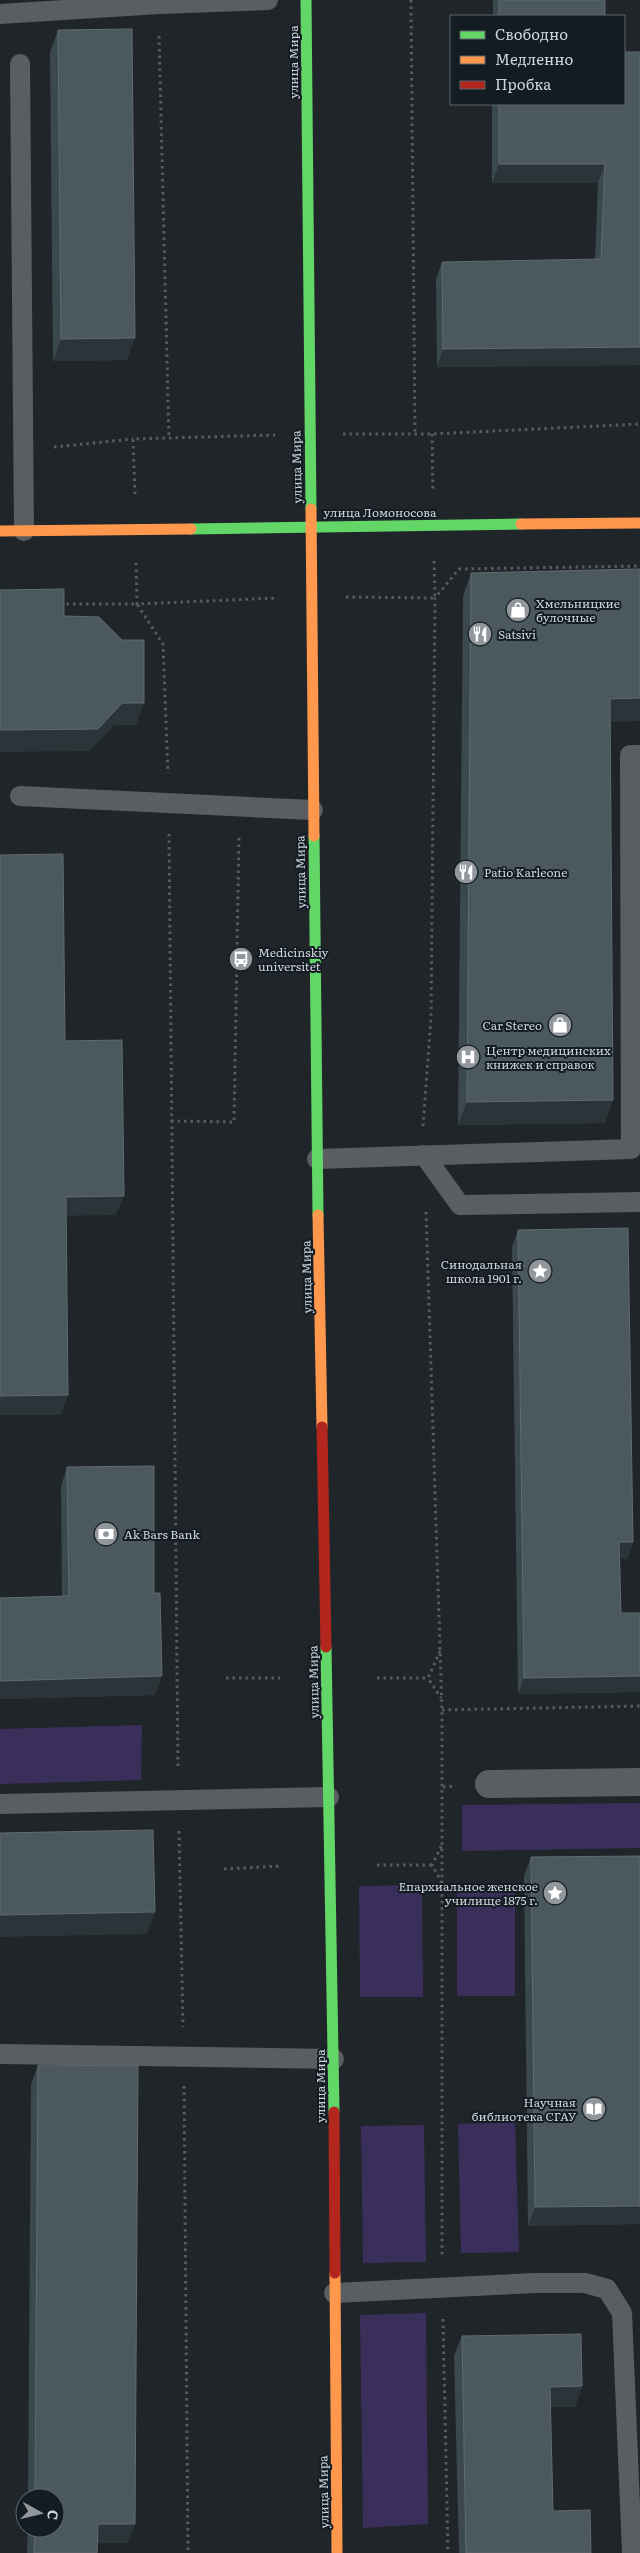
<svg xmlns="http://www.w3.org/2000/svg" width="640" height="2553" viewBox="0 0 640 2553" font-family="Literata,serif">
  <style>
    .green { fill: #3a2f5a }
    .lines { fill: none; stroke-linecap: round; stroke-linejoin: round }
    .path { stroke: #595c5f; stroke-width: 3; stroke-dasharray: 2.5 4; stroke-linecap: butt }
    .lane { stroke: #5a5e61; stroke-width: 20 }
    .street { stroke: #5a5e61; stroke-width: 28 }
    .fast { stroke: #63d668; stroke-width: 11 }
    .slow { stroke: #ff974d; stroke-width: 11 }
    .jam { stroke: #b3261e; stroke-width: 11 }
    .wall { fill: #3b484e }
    .shaded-wall { fill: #2a3439 }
    .building { fill: #4b585e; stroke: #606b71 }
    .labels { text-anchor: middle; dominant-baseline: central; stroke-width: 4; stroke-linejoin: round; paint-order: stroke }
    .street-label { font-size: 12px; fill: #cfd4da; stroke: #131b23 }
    .poi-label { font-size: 12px; fill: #cfd4da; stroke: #131b23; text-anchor: start }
  </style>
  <rect width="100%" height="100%" fill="#202529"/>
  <g class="green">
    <path d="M142 1725 141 1780 0 1784V1729Z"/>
    <path d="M640 1803V1848L462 1851V1805Z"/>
    <path d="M422 1885 423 1997H360L359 1886Z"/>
    <rect x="457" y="1888" width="58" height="108"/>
    <path d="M515 2122 519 2252 461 2253 458 2124Z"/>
    <path d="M424 2125 426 2262 363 2263 361 2126Z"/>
    <path d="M426 2313 428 2524 363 2528 360 2315Z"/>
  </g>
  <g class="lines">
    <g class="path">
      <path d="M411 0 415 434"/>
      <path d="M159 36 169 439"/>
      <path d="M343 434H432L640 424"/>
      <path d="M432 434 433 492"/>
      <path d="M54 447 133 439"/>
      <path d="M135 494 133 439 275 435"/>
      <path d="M136 563 137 604 277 598"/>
      <path d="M346 597 435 598 434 560"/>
      <path d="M60 604H137L163 644 168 773"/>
      <path d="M169 834 178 1770"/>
      <path d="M171 1121 234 1122 239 836"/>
      <path d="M423 1126 431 1018 435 598 459 569 640 566"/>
      <path d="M426 1212 442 1710V2258"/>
      <path d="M440 1651 428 1678 441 1698"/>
      <path d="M226 1678H280"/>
      <path d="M377 1678H428"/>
      <path d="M442 1710 640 1706"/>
      <path d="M443 1787 455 1786"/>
      <path d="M179 1831 183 2027"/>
      <path d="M377 1865H432"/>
      <path d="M224 1869 281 1866"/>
      <path d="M442 1883 432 1865 442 1845"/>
      <path d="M184 2086 188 2553"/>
      <path d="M443 2319 448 2553"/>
    </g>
    <g class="lane">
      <path d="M0 14 159 4 268 0"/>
      <path d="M20 64 24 531"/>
      <path d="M20 796 313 810"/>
      <path d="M424 1155 460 1205 640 1202"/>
      <path d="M317 1159 631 1149 630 755H640"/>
      <path d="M0 1804 329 1797"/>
      <path d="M0 2054 334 2059"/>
      <path d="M334 2293 534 2283H585L607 2289 622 2313 632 2553"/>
    </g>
    <path class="street" d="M489 1784 640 1782"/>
    <g class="fast">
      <path d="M306 0 311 509"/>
      <path d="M191 529 521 524"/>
      <path d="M314 836 318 1215"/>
      <path d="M326 1647 334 2112"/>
    </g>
    <g class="slow">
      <path d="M311 509 314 836"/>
      <path d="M521 524 640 523"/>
      <path d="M0 531 191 529"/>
      <path d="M318 1215 322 1427"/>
      <path d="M335 2273 337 2553"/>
    </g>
    <g class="jam">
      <path d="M322 1427 326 1647"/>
      <path d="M334 2112 335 2273"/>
    </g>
  </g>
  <g class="wall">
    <rect x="493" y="0" width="112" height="16"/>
    <path d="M58 30 127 360 53 361 50 52Z"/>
    <path d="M640 52V365L437 367 436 280 442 262 595 260 598 183H492V104H624Z"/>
    <path d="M471 573 610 722 605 1123 458 1125 463 596Z"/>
    <path d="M518 1230 633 1542 627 1559H620L621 1613H640V1692L518 1694 512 1247Z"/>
    <path d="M67 1467 154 1593 155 1695 0 1699V1598L62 1596 61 1486Z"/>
    <path d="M531 1857 640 2224 528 2226 524 1876Z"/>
    <path d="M38 2065 128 2543H98L97 2553H27L28 2528H55V2498H28L31 2085Z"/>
    <path d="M462 2336 582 2386 575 2407H550L553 2511 591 2553H459L454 2356Z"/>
  </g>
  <g class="shaded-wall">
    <path d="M499 164H605L598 183H492Z"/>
    <path d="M135 338 127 360 53 361 61 339Z"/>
    <path d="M640 347V365L437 367 443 349Z"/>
    <path d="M640 698V721L602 722 610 699Z"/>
    <path d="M122 703H144L136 725H114L90 751 0 752V730Z"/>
    <path d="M613 1100 605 1123 458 1125 467 1102Z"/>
    <path d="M124 1196 116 1215 59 1216 66 1197Z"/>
    <path d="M68 1395 61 1415H0V1396Z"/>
    <path d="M619 1542H633L627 1559H613Z"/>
    <path d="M162 1676 155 1695 0 1699V1681Z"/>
    <path d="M640 1676V1692L518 1694 524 1678Z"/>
    <path d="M155 1912 147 1934 0 1937V1915Z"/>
    <path d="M640 2206V2224L528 2226 535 2207Z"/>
    <path d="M582 2386 575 2407H543L550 2387Z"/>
    <path d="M98 2524H135L128 2543H91Z"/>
  </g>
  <g class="building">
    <rect x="499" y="0" width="106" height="16"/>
    <path d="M132 29 135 338 61 339 58 30Z"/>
    <path d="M624 52H640V347L443 349 442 262 601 259 605 164H499V104H624Z"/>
    <path d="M640 569V698L610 699 613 1100 467 1102 471 573Z"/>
    <path d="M64 589V616L99 617 122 640H144V703H122L98 729 0 730V590Z"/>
    <path d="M63 854 65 1041 122 1040 124 1196 66 1197 68 1395 0 1396V855Z"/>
    <path d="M628 1228 633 1542H619L621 1613H640V1676L524 1678 518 1230Z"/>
    <path d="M154 1466V1593H160L162 1676 0 1681V1598L69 1596 67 1467Z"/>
    <path d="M153 1830 155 1912 0 1915V1833Z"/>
    <path d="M640 1856V2206L535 2207 531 1857Z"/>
    <path d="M38 2065 138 2066 135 2524H98L97 2553H34L35 2528H55V2498H35Z"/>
    <path d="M581 2334 582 2386 550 2387 553 2511 590 2510 591 2553H466L462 2336Z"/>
  </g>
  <defs>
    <g id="shop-disc" transform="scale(1.25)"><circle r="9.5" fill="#92979c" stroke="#131b23"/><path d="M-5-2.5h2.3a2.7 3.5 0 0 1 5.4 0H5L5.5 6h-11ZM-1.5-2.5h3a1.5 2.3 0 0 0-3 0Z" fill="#fff"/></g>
    <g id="restaurant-disc" transform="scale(1.25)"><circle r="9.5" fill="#92979c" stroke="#131b23"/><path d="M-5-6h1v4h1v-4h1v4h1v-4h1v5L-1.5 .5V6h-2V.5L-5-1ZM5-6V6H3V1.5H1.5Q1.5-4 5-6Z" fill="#fff"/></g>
    <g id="bus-disc" transform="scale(1.25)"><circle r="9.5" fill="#92979c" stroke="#131b23"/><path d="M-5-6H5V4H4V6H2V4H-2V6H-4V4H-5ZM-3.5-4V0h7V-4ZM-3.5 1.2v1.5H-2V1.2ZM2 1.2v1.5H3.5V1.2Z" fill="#fff"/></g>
    <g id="hospital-disc" transform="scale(1.25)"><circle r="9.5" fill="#92979c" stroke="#131b23"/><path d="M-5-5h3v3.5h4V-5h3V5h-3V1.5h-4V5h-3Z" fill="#fff"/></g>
    <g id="sight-disc" transform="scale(1.25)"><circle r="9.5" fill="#92979c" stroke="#131b23"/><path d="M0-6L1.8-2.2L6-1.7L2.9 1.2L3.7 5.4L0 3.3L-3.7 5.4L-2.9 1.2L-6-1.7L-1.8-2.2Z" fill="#fff"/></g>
    <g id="bank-disc" transform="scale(1.25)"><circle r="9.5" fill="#92979c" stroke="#131b23"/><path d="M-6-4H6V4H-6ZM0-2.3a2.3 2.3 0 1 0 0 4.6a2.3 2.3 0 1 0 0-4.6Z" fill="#fff"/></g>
    <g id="library-disc" transform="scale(1.25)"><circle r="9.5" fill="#92979c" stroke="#131b23"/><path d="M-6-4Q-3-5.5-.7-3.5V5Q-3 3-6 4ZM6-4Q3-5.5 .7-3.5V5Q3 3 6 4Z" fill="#fff"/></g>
  </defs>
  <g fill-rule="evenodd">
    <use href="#shop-disc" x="518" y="610"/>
    <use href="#restaurant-disc" x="480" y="634"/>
    <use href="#restaurant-disc" x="466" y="872"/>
    <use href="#bus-disc" x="241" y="959"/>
    <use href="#shop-disc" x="560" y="1025"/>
    <use href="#hospital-disc" x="468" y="1057"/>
    <use href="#sight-disc" x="540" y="1271"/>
    <use href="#bank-disc" x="106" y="1534"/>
    <use href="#sight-disc" x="555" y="1893"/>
    <use href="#library-disc" x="594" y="2109"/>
  </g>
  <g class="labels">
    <g class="street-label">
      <text transform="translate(293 62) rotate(-90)">улица Мира</text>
      <text transform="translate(296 467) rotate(-91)">улица Мира</text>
      <text x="380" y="512">улица Ломоносова</text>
      <text transform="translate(300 872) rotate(-91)">улица Мира</text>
      <text transform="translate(306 1277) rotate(-91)">улица Мира</text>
      <text transform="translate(313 1682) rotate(-91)">улица Мира</text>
      <text transform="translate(320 2086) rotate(-90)">улица Мира</text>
      <text transform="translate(323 2492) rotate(-91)">улица Мира</text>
    </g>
    <g class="poi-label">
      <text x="536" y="603">Хмельницкие<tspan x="536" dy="14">булочные</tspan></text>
      <text x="498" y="634">Satsivi</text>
      <text x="484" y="872">Patio Karleone</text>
      <text x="258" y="952">Medicinskiy<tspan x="258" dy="14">universitet</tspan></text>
      <text x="542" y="1025" text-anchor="end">Car Stereo</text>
      <text x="486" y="1050">Центр медицинских<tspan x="486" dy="14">книжек и справок</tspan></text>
      <text x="522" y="1264" text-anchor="end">Синодальная<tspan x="522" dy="14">школа 1901 г.</tspan></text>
      <text x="124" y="1534">Ak Bars Bank</text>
      <text x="538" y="1886" text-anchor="end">Епархиальное женское<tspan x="538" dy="14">училище 1875 г.</tspan></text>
      <text x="576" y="2102" text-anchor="end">Научная<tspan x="576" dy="14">библиотека СГАУ</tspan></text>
    </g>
  </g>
  <rect x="450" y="15" width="175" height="90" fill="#131b23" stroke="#5e656c"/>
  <rect x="460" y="31" width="25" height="8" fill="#63d668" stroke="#5e656c"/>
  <text x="495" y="40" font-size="15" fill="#cfd4da">Свободно</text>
  <rect x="460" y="56" width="25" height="8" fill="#ff974d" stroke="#5e656c"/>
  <text x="495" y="65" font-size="15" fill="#cfd4da">Медленно</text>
  <rect x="460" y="81" width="25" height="8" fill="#b3261e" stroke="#5e656c"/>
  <text x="495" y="90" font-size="15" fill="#cfd4da">Пробка</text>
  <g transform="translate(40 2513) rotate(98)"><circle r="24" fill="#131b23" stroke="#5e656c"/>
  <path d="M0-4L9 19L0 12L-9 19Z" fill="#92979c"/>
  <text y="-8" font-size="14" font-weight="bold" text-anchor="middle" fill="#cfd4da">С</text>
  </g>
</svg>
